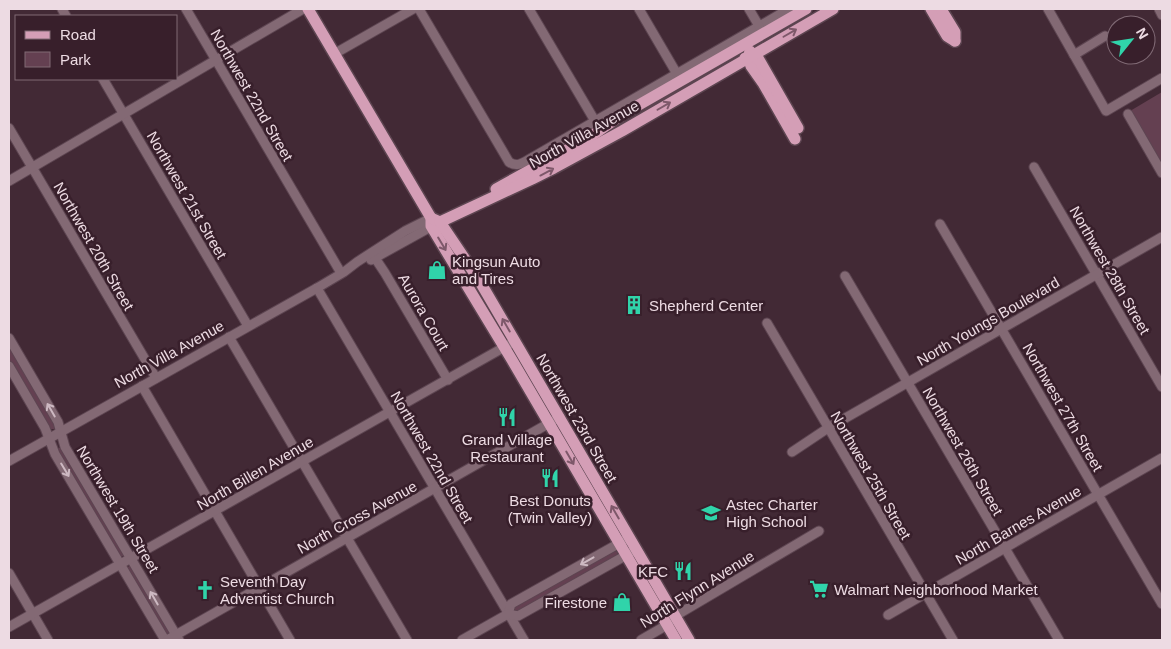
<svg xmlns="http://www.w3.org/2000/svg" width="1171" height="649" viewBox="0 0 1171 649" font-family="Helvetica,sans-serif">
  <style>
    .green { fill: #644051 }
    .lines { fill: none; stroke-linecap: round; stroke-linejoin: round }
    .minor-casing { stroke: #5d4551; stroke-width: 11 }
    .major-casing { stroke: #5d4551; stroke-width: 14 }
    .minor { stroke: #836974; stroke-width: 9 }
    .major { stroke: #d49eb6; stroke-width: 11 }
    .oneway { stroke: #7e586a }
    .oneway2 { stroke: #cdb9c2 }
    .labels { text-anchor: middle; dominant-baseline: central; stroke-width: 5; stroke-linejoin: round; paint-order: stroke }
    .street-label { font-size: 15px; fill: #eddbe3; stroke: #381f2b }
    .poi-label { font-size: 15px; fill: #eddbe3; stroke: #381f2b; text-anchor: start }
  </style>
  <rect width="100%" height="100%" fill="#422935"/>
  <g class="green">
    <path d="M726 64 624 124 627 121 644 110 658 99 680 86Z"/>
    <path d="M1162 92V163L1147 141 1130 111Z"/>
    <path d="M9 344 55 423 56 427 54 429H50L48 428 9 360Z"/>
    <path d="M59 448H62L124 554 123 556H119L57 450Z"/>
    <path d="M614 550 617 552 618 555 514 615 510 608Z"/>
    <path d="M129 566H131L170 633 169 634 166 635 127 568Z"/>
  </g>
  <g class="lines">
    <g class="minor-casing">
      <g id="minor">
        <path d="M62 9 66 16"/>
        <path d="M186 9 341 273"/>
        <path d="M419 9 509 162C516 167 521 164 528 160L789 9"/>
        <path d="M529 9 595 121"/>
        <path d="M639 9 677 74"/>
        <path d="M749 9 759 26"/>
        <path d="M1048 9 1106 111 1162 78"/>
        <path d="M1159 9 1162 15"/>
        <path d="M334 54 413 9"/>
        <path d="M1074 55 1105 36"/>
        <path d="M103 79 248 326"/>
        <path d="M1128 114 1162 173"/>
        <path d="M9 128 156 378"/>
        <path d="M1034 167 1162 387"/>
        <path d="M9 181 303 9"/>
        <path d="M940 224 1162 604"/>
        <path d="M375 258 385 273 448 380"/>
        <path d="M371 260 436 224"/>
        <path d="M845 276 1059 640"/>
        <path d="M317 288 524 640"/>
        <path d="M767 323 953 640"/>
        <path d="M229 337 407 640"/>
        <path d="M9 338 58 422 65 447 179 640"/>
        <path d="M9 366 45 428 55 454 165 640"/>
        <path d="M142 386 290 640"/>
        <path d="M792 452 828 428 1162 237"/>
        <path d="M9 461 317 288 344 272 357 262 405 231 431 218"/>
        <path d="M9 573 48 640"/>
        <path d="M508 614 511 604 625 540"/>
        <path d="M888 615 1162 458"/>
        <path d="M9 627 515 341"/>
        <path d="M167 640 560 417"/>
        <path d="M462 640 508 614 518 616 632 552"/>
        <path d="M641 640 667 625 675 616 819 531"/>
      </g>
    </g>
    <g class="major-casing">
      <g id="major">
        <path d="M308 9 431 218V226L512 360 676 640"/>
        <path d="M931 9 947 36 955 41"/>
        <path d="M941 9 955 32V41"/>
        <path d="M750 51 748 58 751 66 763 83 795 139"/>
        <path d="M745 58H758L798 128"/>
        <path d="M496 189 590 137 623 114 806 9"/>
        <path d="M431 218 440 222 479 280 689 640"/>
        <path d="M440 222 532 179 554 168 622 131 833 9"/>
      </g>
    </g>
    <use href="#minor" class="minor"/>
    <use href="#major" class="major"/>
  </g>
  <defs><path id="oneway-shaft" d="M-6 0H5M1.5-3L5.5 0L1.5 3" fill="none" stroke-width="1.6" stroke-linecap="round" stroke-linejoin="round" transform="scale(1.25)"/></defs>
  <g class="oneway">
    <use href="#oneway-shaft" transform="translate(790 33) rotate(-30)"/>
    <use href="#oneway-shaft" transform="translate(664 106) rotate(-30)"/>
    <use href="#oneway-shaft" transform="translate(547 172) rotate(-28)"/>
    <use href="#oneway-shaft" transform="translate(442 244) rotate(59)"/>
    <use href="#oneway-shaft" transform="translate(506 325) rotate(-120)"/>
    <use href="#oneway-shaft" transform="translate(570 458) rotate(60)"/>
    <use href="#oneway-shaft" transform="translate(615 512) rotate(-120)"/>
  </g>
  <g class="oneway2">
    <use href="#oneway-shaft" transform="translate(51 410) rotate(-120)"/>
    <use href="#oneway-shaft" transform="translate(65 470) rotate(59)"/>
    <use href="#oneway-shaft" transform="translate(587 561) rotate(151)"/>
    <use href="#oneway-shaft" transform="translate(154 598) rotate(-120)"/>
  </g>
  <defs>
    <g id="shop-bare" transform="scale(1.5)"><path d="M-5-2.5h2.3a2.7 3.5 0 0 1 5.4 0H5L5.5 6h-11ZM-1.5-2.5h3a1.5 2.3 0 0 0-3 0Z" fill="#30d4aa" stroke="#381f2b" stroke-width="2.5" paint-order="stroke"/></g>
    <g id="building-bare" transform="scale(1.5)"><path d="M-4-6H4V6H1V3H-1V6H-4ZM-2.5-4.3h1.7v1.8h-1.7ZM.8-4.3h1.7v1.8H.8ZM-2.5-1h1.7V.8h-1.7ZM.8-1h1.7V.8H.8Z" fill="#30d4aa" stroke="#381f2b" stroke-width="2.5" paint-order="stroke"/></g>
    <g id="restaurant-bare" transform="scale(1.5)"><path d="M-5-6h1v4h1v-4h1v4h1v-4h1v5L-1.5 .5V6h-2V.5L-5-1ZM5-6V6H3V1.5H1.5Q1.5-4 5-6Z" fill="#30d4aa" stroke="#381f2b" stroke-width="2.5" paint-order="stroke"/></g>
    <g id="school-bare" transform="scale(1.5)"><path d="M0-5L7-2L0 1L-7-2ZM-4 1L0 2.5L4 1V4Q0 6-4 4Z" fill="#30d4aa" stroke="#381f2b" stroke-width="2.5" paint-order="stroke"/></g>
    <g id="supermarket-bare" transform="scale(1.5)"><path d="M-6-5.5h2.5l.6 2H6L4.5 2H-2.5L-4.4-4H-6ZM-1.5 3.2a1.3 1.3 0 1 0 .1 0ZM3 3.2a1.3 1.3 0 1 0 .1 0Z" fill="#30d4aa" stroke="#381f2b" stroke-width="2.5" paint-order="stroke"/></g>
    <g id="church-bare" transform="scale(1.5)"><path d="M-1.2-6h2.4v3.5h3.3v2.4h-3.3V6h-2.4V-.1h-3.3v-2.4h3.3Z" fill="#30d4aa" stroke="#381f2b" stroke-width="2.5" paint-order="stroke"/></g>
  </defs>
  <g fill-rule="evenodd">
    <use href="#shop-bare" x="437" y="270"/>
    <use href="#building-bare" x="634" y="305"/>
    <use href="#restaurant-bare" x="507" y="417"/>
    <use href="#restaurant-bare" x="550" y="478"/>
    <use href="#school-bare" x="711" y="513"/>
    <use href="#restaurant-bare" x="683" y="571"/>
    <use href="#supermarket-bare" x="819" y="589"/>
    <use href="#church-bare" x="205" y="590"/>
    <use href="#shop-bare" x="622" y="602"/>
  </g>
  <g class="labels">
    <g class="street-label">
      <text transform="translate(252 95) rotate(60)">Northwest 22nd Street</text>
      <text transform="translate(584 134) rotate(-29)">North Villa Avenue</text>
      <text transform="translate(187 195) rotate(60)">Northwest 21st Street</text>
      <text transform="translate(94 246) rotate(60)">Northwest 20th Street</text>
      <text transform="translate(1110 270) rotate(60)">Northwest 28th Street</text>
      <text transform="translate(424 312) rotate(60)">Aurora Court</text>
      <text transform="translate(988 321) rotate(-30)">North Youngs Boulevard</text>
      <text transform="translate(169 354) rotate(-29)">North Villa Avenue</text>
      <text transform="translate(1063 407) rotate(60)">Northwest 27th Street</text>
      <text transform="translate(577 418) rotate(60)">Northwest 23rd Street</text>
      <text transform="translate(963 451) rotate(60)">Northwest 26th Street</text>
      <text transform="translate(432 457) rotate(60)">Northwest 22nd Street</text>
      <text transform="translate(255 473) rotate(-30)">North Billen Avenue</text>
      <text transform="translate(871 475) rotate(60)">Northwest 25th Street</text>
      <text transform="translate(118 509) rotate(59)">Northwest 19th Street</text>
      <text transform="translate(357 517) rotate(-29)">North Cross Avenue</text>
      <text transform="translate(1018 525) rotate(-30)">North Barnes Avenue</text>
      <text transform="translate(697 589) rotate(-32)">North Flynn Avenue</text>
    </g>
    <g class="poi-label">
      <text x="452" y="261">Kingsun Auto<tspan x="452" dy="17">and Tires</tspan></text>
      <text x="649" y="305">Shepherd Center</text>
      <text x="507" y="439" text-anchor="middle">Grand Village<tspan x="507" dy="17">Restaurant</tspan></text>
      <text x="550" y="500" text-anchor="middle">Best Donuts<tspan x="550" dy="17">(Twin Valley)</tspan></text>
      <text x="726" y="504">Astec Charter<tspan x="726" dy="17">High School</tspan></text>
      <text x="668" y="571" text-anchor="end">KFC</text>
      <text x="220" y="581">Seventh Day<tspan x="220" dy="17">Adventist Church</tspan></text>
      <text x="834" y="589">Walmart Neighborhood Market</text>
      <text x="607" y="602" text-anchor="end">Firestone</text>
    </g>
  </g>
  <rect width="1171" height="649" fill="none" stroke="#eddbe3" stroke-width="20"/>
  <rect x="15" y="15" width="162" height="65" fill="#381f2b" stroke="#806a75"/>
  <rect x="25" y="31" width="25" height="8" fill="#d49eb6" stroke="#806a75"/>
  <text x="60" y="40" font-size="15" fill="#eddbe3">Road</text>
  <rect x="25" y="52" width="25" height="15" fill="#644051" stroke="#806a75"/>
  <text x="60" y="65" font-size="15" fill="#eddbe3">Park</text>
  <g transform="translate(1131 40) rotate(60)"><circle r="24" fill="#381f2b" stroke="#806a75"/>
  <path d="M0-4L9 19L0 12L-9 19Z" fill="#30d4aa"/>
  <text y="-8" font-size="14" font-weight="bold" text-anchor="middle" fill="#eddbe3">N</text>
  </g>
</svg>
